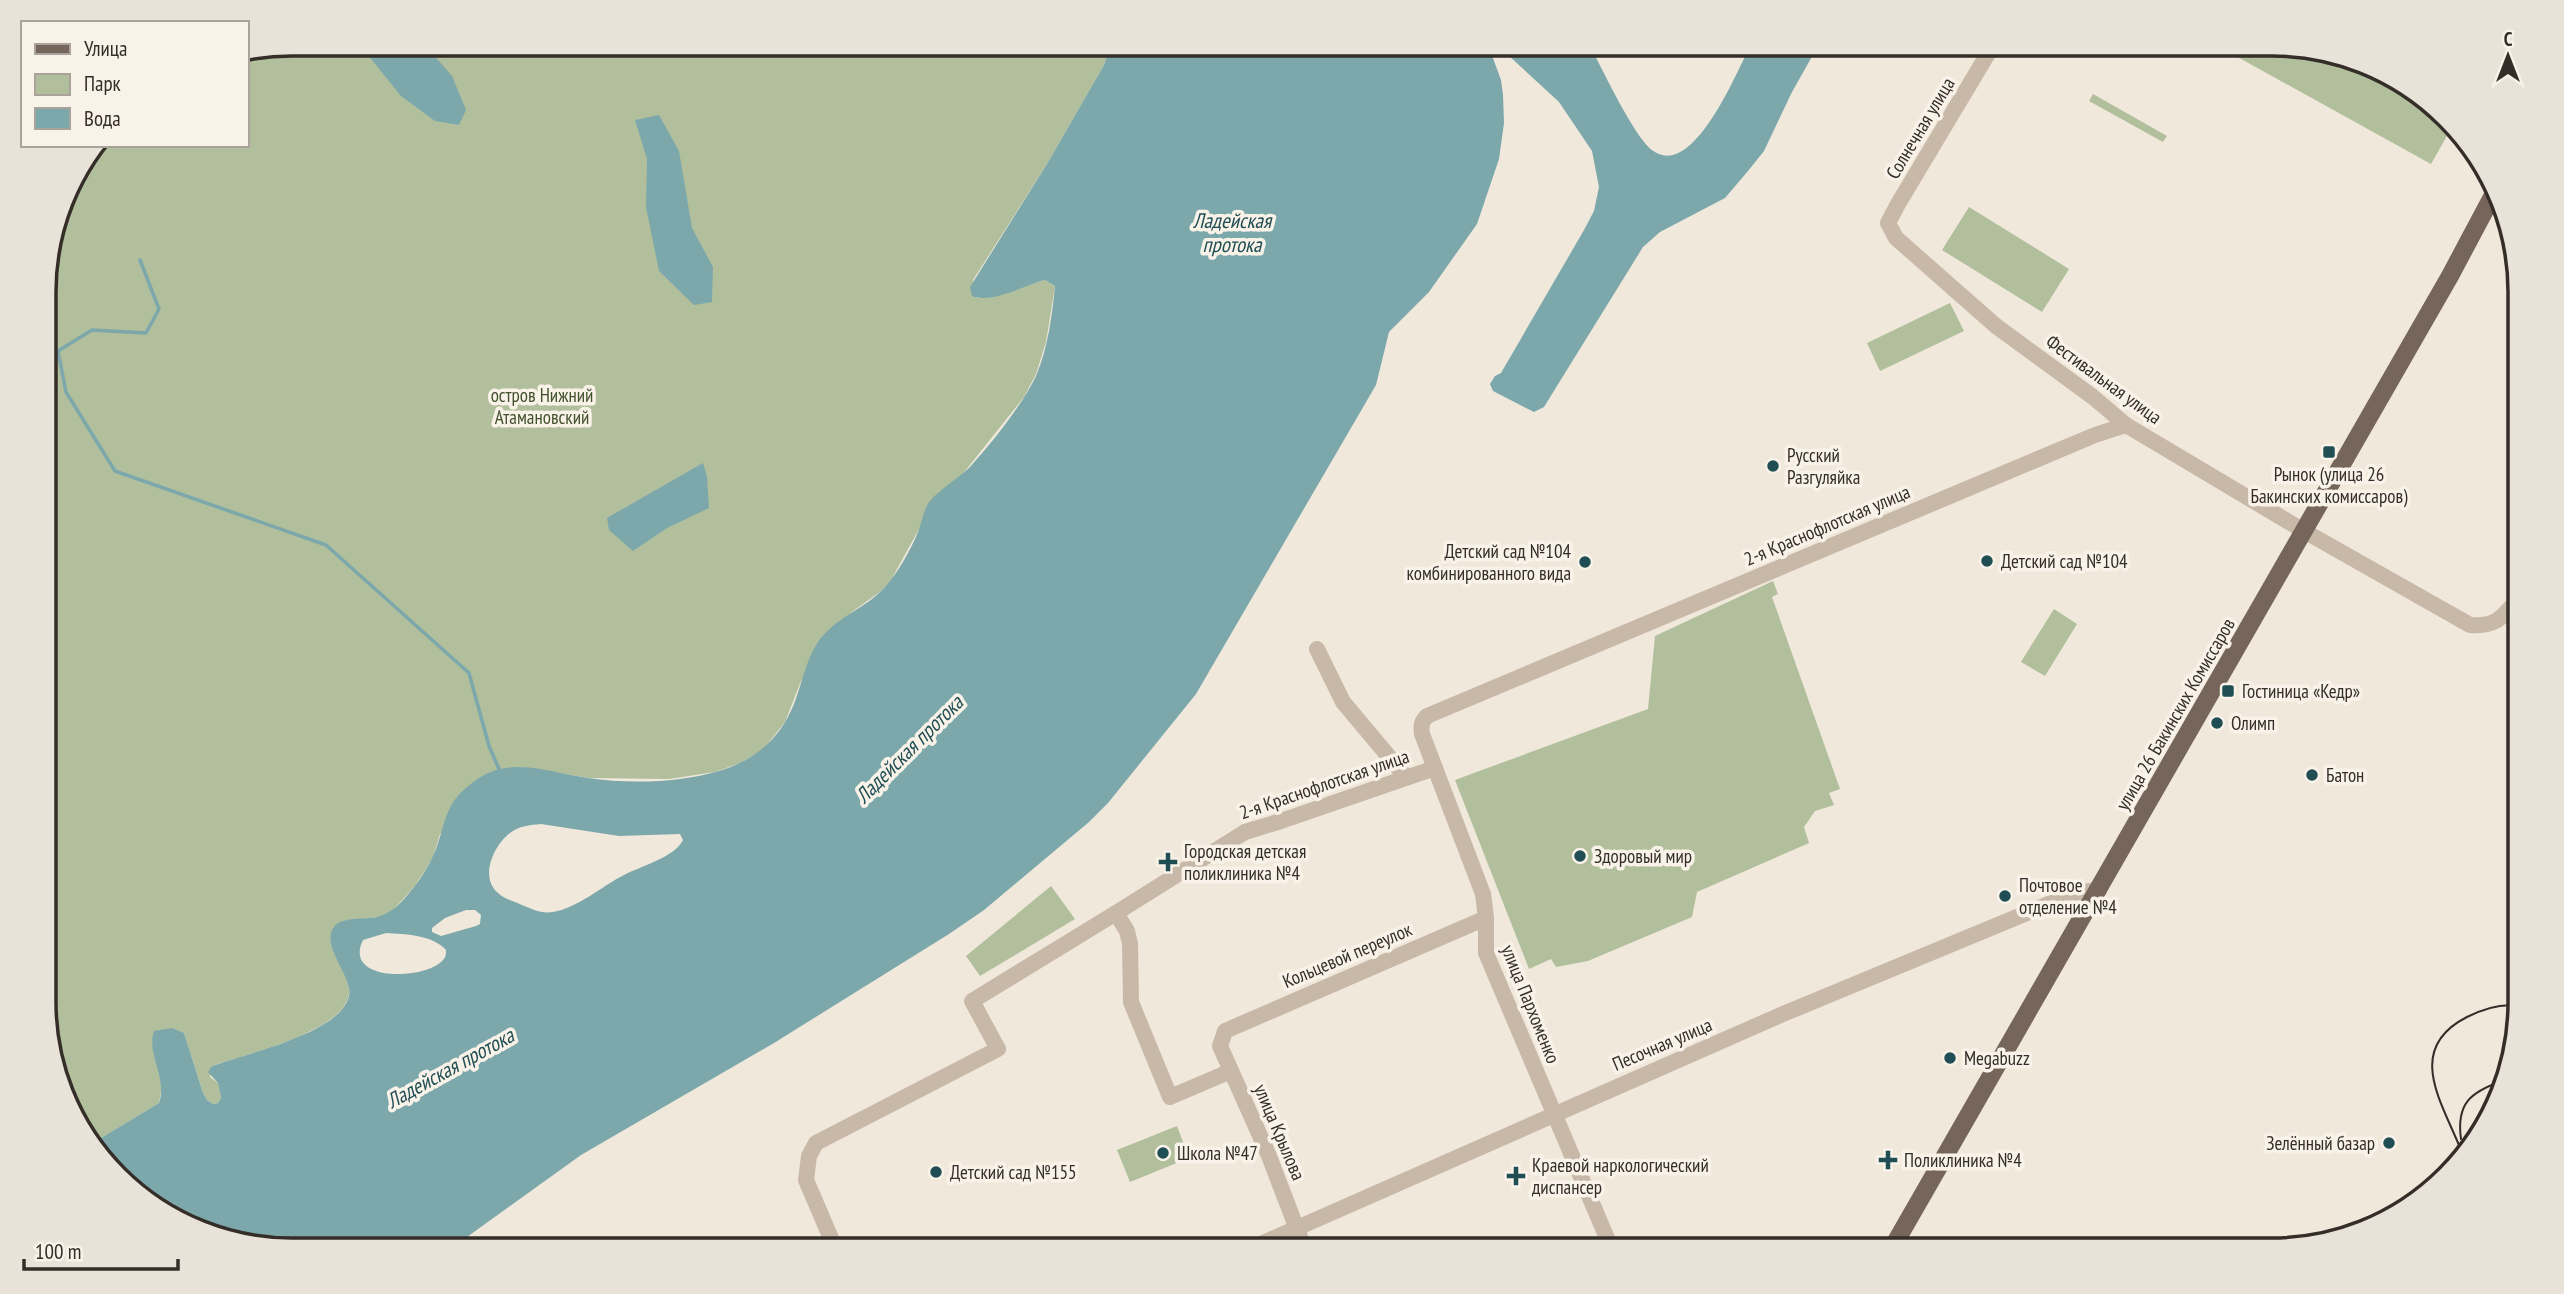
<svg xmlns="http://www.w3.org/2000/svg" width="2564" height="1294" viewBox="0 0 2564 1294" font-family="'PT Sans Narrow',sans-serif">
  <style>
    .green { fill: #b1bf9c }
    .water { fill: #7ca8ac; fill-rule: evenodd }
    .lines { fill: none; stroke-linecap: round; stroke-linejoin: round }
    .stream { stroke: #7ca8ac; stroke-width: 3.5 }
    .minor { stroke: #c8b8a8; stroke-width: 16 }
    .major { stroke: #76655a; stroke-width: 18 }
    .tram { stroke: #352d28; stroke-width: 2 }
    .poi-dot { fill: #204e54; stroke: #f8f2e8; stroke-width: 2.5 }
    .labels { text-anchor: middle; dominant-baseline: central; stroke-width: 7; stroke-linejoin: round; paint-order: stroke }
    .street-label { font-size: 19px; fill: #352d28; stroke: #f8f2e8 }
    .park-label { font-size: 19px; fill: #42522d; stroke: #f8f2e8 }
    .poi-label { font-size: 19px; fill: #352d28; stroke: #f8f2e8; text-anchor: start }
    .water-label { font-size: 21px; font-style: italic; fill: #204e54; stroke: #f8f2e8 }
    .rim { fill: none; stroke: #352d28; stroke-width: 3.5 }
  </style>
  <rect width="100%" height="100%" fill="#f0e8db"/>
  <g class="green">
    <path d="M292 44H1111L1104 65 1047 164 973 280 977 298 996 295 1045 280 1055 286 1046 342 1036 374 1024 397 919 529 891 580 881 591 852 612 801 681 785 722 762 751 740 763 715 772 669 779 589 778 522 767 440 834 433 857 424 872 414 887 393 910 380 917 344 921 331 940C335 957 349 976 349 991 351 1030 241 1056 212 1066L210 1077 218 1083 221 1098 218 1103 213 1104 207 1100 203 1093 184 1033 153 1052 162 1087 159 1103 91 1144 46 1034 44 276 70 182 98 145H247V53Z"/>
    <path d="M2214 44H2272L2349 62 2414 96 2452 127 2431 164Z"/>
    <path d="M2093 94 2167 136 2163 142 2089 101Z"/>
    <path d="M1969 207 2069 269 2042 312 1942 250Z"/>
    <path d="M1950 303 1964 331 1880 371 1867 343Z"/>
    <path d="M1773 581 1778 594 1772 597 1840 789 1829 793 1834 805 1815 811 1804 827 1809 843 1697 892 1692 917 1588 961 1556 967 1551 959 1529 969 1455 780 1648 709 1655 636Z"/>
    <path d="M2054 609 2077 624 2045 676 2021 662Z"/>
    <path d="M1051 886 1075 919 980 976 966 956Z"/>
    <path d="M1177 1126 1189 1158 1130 1182 1117 1150Z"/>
  </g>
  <g class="water">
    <path d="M359 44H424L452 76 466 110 459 125 435 121 401 96Z"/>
    <path d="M1111 44H1490V50L1501 80 1503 95 1504 123 1499 159 1477 224 1429 292 1389 332 1376 385 1196 694 1108 803 1089 822 984 910 949 934 774 1043 581 1155 449 1250H292L183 1225 95 1153 91 1144 159 1103C168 1079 146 1055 154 1031L172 1028 184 1033 203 1093 207 1100 213 1104 218 1103 221 1098 218 1083 208 1072 212 1066C245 1054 341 1033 349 996 353 976 320 946 334 927 342 916 365 920 377 917 388 914 397 907 404 899 417 885 429 867 436 849 448 815 445 801 479 778 512 756 552 773 588 778 629 784 679 783 719 771 755 760 780 739 794 704 802 683 806 660 818 642 834 618 865 609 884 588 898 573 910 551 918 532 922 522 923 510 930 501 941 488 958 479 970 467 991 444 1023 404 1036 376 1048 348 1052 316 1055 286L1045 280C1024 285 993 304 972 296L970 287 1047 164 1104 65ZM541 824 619 836 680 834 683 840C675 857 641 866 624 875 602 886 578 908 553 912 541 914 532 909 522 905 514 901 504 899 498 893 479 877 494 845 510 833 519 826 530 825 541 824ZM466 910H475L481 915 480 924 476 926 441 936 432 932V928L445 918ZM386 933C405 934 433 935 446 950 446 954 446 957 443 960 427 980 342 983 363 940Z"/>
    <path d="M1496 44H1589C1602 68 1633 135 1652 150 1693 182 1738 69 1751 44H1819L1792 92 1764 151 1748 171 1725 198 1660 232 1643 247 1544 407 1534 412 1493 391 1490 384 1495 376 1501 373 1584 230 1594 211 1599 187 1592 151 1559 102Z"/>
    <path d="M659 115 679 151 692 228 713 267 712 302 694 305 659 271 646 207 647 159 635 120Z"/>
    <path d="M703 463 707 477 709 508 667 528 633 551 609 530 607 518Z"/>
  </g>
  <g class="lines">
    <path class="stream" d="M140 260 159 309 146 333 92 330 58 351 66 392 115 471 326 545 469 673 489 746 499 769"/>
    <g class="minor">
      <path d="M2001 44 1989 52 1898 204 1888 223 1896 238 1996 326 2093 397 2126 425 2304 531 2470 625C2497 627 2502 617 2519 598"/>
      <path d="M1317 649 1343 702 1406 777"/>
      <path d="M1116 913 1127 931 1130 944 1131 1002 1170 1097 1231 1071"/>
      <path d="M836 1250 806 1180 809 1156 816 1143 998 1049 972 1001 1116 913 1245 832 1281 821 1435 768"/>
      <path d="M1247 1250 1783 1014 2075 893 2099 890"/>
      <path d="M1305 1250 1269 1156 1220 1046 1225 1031 1486 918"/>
      <path d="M1612 1250 1486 953V918L1483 894 1422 734C1421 726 1421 722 1427 716L2095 435 2126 425"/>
    </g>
    <path class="major" d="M1891 1250 2450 276 2492 197"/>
    <g class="tram">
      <path d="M2461 1139C2456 1103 2471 1092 2502 1081"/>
      <path d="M2461 1150C2442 1102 2404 1049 2467 1017 2483 1009 2501 1003 2519 1006"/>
    </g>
  </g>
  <g class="poi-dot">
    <rect x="2322" y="445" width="14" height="14" rx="3.5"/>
    <circle cx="1773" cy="466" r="7"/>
    <circle cx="1987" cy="561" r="7"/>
    <circle cx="1585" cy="562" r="7"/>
    <rect x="2221" y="684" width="14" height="14" rx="3.5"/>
    <circle cx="2217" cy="723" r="7"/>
    <circle cx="2312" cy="775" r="7"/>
    <circle cx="1580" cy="856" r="7"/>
    <path d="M1164.5 851.5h7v7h7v7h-7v7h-7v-7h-7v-7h7z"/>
    <circle cx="2005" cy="896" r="7"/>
    <circle cx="1950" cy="1058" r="7"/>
    <circle cx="2389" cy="1143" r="7"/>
    <circle cx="1163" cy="1153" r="7"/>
    <path d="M1884.5 1149.5h7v7h7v7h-7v7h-7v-7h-7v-7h7z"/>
    <circle cx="936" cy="1172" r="7"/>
    <path d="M1512.5 1165.5h7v7h7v7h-7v7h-7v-7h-7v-7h7z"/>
  </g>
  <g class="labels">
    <g class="street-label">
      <text transform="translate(1920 128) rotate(-59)">Солнечная улица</text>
      <text transform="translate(2104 379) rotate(36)">Фестивальная улица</text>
      <text transform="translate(1827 525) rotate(-23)">2-я Краснофлотская улица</text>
      <text transform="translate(2175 714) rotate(-60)">улица 26 Бакинских Комиссаров</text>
      <text transform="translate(1324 784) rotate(-19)">2-я Краснофлотская улица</text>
      <text transform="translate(1347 955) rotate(-23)">Кольцевой переулок</text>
      <text transform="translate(1531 1004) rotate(68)">улица Пархоменко</text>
      <text transform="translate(1662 1044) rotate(-23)">Песочная улица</text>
      <text transform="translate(1280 1132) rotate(67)">улица Крылова</text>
    </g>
    <g class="park-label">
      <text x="542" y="395">остров Нижний<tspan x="542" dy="22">Атамановский</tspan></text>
    </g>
    <g class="poi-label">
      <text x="1787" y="455">Русский<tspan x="1787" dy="22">Разгуляйка</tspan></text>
      <text x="2329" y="474" text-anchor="middle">Рынок (улица 26<tspan x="2329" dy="22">Бакинских комиссаров)</tspan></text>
      <text x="1571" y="551" text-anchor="end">Детский сад №104<tspan x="1571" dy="22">комбинированного вида</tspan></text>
      <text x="2001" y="561">Детский сад №104</text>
      <text x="2242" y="691">Гостиница «Кедр»</text>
      <text x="2231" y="723">Олимп</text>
      <text x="2326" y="775">Батон</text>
      <text x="1184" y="851">Городская детская<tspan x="1184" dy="22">поликлиника №4</tspan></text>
      <text x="1594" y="856">Здоровый мир</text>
      <text x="2019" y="885">Почтовое<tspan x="2019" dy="22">отделение №4</tspan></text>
      <text x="1964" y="1058">Megabuzz</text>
      <text x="2375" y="1143" text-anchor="end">Зелённый базар</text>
      <text x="1177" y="1153">Школа №47</text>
      <text x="1904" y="1160">Поликлиника №4</text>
      <text x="1532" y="1165">Краевой наркологический<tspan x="1532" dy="22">диспансер</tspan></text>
      <text x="950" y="1172">Детский сад №155</text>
    </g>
    <g class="water-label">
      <text x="1232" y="220">Ладейская<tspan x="1232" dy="24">протока</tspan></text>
      <text transform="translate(909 749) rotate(-45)">Ладейская протока</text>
      <text transform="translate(450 1068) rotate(-29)">Ладейская протока</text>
    </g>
  </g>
  <path d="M0 0H2564V1294H0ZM292 56H2272A236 236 0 0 1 2508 292V1002A236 236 0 0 1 2272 1238H292A236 236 0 0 1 56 1002V292A236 236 0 0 1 292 56Z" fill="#e8e2d9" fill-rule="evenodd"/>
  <path class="rim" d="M292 56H2272A236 236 0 0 1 2508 292V1002A236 236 0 0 1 2272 1238H292A236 236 0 0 1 56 1002V292A236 236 0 0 1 292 56Z"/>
  <rect x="21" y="21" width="228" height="126" fill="#f8f2e8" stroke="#aaa39b" stroke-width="2"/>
  <rect x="35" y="44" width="35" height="10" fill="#76655a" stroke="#aaa39b" stroke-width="2"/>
  <text x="84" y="56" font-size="21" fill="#352d28">Улица</text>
  <rect x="35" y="74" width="35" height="21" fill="#b1bf9c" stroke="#aaa39b" stroke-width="2"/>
  <text x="84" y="91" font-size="21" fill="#352d28">Парк</text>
  <rect x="35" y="108" width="35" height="21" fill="#7ca8ac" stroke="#aaa39b" stroke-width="2"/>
  <text x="84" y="126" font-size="21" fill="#352d28">Вода</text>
  <g transform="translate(2508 56)" stroke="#f8f2e8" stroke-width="5" paint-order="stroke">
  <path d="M0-5L12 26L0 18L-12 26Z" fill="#352d28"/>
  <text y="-10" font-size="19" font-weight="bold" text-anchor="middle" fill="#352d28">С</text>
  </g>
  <path d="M24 1259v10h154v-10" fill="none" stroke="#352d28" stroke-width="3.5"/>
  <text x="35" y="1259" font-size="21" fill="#352d28" stroke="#f8f2e8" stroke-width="5" paint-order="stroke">100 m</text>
</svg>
